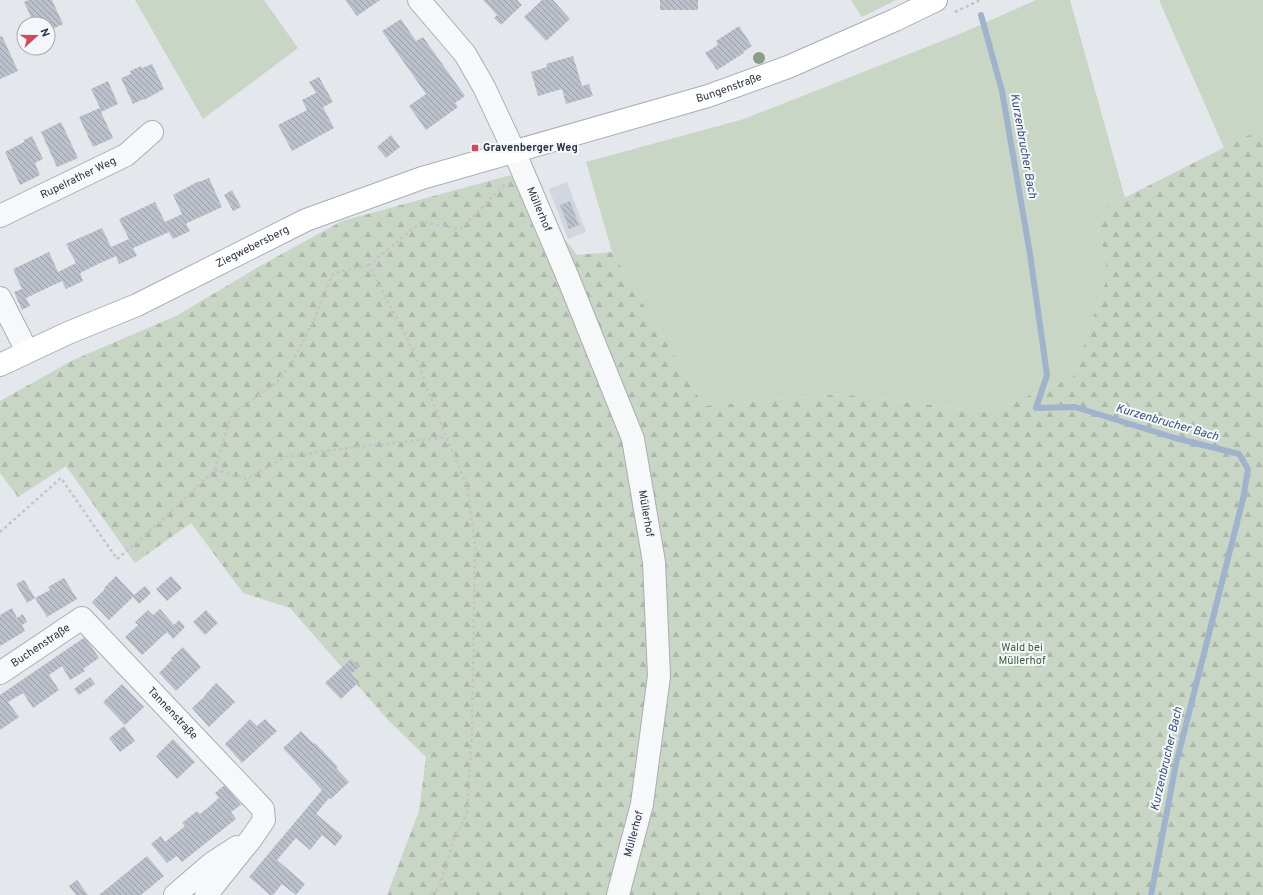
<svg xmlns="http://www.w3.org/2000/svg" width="1263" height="895" viewBox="0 0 1263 895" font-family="Overpass,sans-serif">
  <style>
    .built { fill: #d2d6de }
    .green { fill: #c9d6c5 }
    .forest { fill: url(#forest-firs) }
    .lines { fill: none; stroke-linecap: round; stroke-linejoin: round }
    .stream { stroke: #9fb4cc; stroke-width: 6 }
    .building { fill: url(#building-back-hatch) }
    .minor-casing { stroke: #a9aeb7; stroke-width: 24 }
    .secondary-casing { stroke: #a9aeb7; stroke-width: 24 }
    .path { stroke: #c2c5cb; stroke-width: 2.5; stroke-dasharray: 3 3; stroke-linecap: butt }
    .minor { stroke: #f7f8fa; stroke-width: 22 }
    .secondary { stroke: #fff; stroke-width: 22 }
    .tree { fill: #899d89 }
    .poi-dot { fill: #d1495b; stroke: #f4f6f9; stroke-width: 1.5 }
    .labels { text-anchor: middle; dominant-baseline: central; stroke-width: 4; stroke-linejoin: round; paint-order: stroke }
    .street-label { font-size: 11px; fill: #2b3445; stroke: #f4f6f9 }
    .poi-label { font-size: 11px; font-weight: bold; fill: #2b3445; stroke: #f4f6f9; text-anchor: start }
    .park-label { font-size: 11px; fill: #3f6138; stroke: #f4f6f9 }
    .water-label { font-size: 12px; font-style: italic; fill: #34527a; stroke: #f4f6f9 }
  </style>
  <defs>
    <pattern id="forest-firs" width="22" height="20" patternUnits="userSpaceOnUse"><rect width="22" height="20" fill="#c9d6c5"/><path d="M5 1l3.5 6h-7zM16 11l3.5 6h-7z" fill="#adb8ab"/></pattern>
    <pattern id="building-back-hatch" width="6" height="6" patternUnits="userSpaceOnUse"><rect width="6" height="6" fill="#bbc0ca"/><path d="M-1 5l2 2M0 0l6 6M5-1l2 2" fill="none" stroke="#989da6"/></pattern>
  </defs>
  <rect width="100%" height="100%" fill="#e4e7ec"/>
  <path class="built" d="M567 182 586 232 568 239 549 189Z"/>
  <g class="green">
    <path d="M135 0H264L298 48 203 119Z"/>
    <path d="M851 0H896L862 17Z"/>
    <path d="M1036 0H1070L1125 198 1263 155V895L1081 404 1130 238 1096 212 1108 275 1073 377 989 412 841 394 704 406 612 252 586 162 744 119 962 33Z"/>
    <path d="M1159 0H1263V128L1224 148Z"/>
  </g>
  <path class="forest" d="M1263 128V895H387L419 811 426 757 388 720 290 608 243 593 191 523 135 563 66 466 18 497 0 473V401L73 360 176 316 260 266 342 221 515 174 577 255 612 252 704 406 841 394 989 412 1073 377 1108 275 1096 212Z"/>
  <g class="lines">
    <path class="stream" d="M981 15 1002 91 1030 254 1047 375 1036 408 1075 407 1175 438 1239 454 1248 469 1243 499 1176 764 1151 895"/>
  </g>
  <g class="building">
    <path d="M29 0H52L63 24 48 31V24H34L24 2Z"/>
    <path d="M345 0H380L357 16Z"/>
    <path d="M483 0H517L522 5 501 25 494 18 497 15Z"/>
    <path d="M542 0H553L570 19 546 41 524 17Z"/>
    <rect x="660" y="0" width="38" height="10"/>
    <path d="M401 19 416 41 423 37 465 96 455 103 458 107 426 130 409 106 426 94 382 31Z"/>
    <path d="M739 26 752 46 743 52 744 53 717 70 705 53 718 45 716 41Z"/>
    <path d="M2 36 18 71 0 79V37Z"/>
    <path d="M573 56 582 86 589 84 593 96 566 104 562 89 538 96 531 72 547 67 546 64Z"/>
    <path d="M152 64 164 89 144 100 143 99 133 104 121 78 131 74 130 71 141 66 142 68Z"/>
    <path d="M319 77 333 102 323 107 334 128 292 151 278 125 307 110 302 100 316 93 309 82Z"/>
    <path d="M108 81 118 104 101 112 113 138 93 147 79 117 100 108 91 89Z"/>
    <path d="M61 122 78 158 57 167 41 132Z"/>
    <path d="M391 135 400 147 386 158 377 147Z"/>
    <path d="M32 136 43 159 35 163 40 175 20 185 5 152 24 142V140Z"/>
    <path d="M209 178 222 207 187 223 186 224 190 231 173 239 169 232 133 248 137 256 119 264 116 256 98 264 80 273 83 281 66 289 62 281 26 298 30 306 22 310 14 292 22 289 13 269 49 252 58 272 76 263 66 244 102 228 111 247 129 239 119 219 155 202 165 222 182 214 173 195 199 181V182Z"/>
    <path d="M232 190 241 207 233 211 224 195Z"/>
    <path d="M570 201 579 225 569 229 560 205Z"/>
    <path d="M116 576 134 595 145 586 151 593 139 604 133 597 109 620 92 602 105 589 104 588Z"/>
    <path d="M171 576 182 588 167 601 156 589Z"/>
    <path d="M64 578 77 599 47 617 35 598 27 603 16 584 24 580 35 598 50 590 48 587Z"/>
    <path d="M12 608 17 618 23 614 27 622 22 625 25 631 0 646V615Z"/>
    <path d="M160 609 174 625 179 620 185 627 173 639 167 632 142 655 125 637 138 625 135 622 148 610 153 615Z"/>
    <path d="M206 610 218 623 205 635 193 622Z"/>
    <path d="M85 637 99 658 83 669 85 671 70 680 62 666 49 675 59 690 33 708 23 693 8 702 19 717 0 730V695Z"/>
    <path d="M183 647 201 667 176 691 159 673 172 660 171 658Z"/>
    <path d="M351 659 359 667 351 674 359 682 341 699 325 683Z"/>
    <path d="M90 677 95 684 79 695 74 689Z"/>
    <path d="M216 683 235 702 209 727 192 708 205 696V695Z"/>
    <path d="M122 684 144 707 125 725 103 702Z"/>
    <path d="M250 719 257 726 265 719 277 731 242 763 225 744Z"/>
    <path d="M124 726 135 741 120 752 109 738Z"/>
    <path d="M301 731 314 744 315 743 338 767 336 768 349 782 331 799 329 798 316 814 343 836 335 846 322 835 310 850 296 838 277 860 305 884 296 895 282 884 273 895H270L249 877 322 790 283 748Z"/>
    <path d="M173 739 195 762 177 779 156 756Z"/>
    <path d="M225 785 241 805 231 812 236 819 182 862 177 856 167 863 151 844 161 836 165 842 185 826 182 823 197 811 200 814 219 798 215 793Z"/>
    <path d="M147 856 164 876 141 895H99Z"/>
    <path d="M77 880 88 895H76L69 886Z"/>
  </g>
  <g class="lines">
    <g class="minor-casing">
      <g id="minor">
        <path id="s1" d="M419 0 465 54 484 87 514 151 566 273 633 439 654 562 659 676 642 804 618 895"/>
        <path id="s2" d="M0 216 126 155 152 132"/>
        <path d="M0 298 27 351"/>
        <path id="s3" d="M0 673 82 618 263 809 264 820 251 839 206 895"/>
        <path d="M175 895 211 864 237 847"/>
      </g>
    </g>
    <g class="secondary-casing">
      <g id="secondary">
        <path id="s4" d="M0 365 68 333 137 305 306 220 422 178 708 96 788 67 895 20 936 0"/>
      </g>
    </g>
    <g class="path">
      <path d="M955 12 980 0"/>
      <path d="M215 470 231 415 277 382 293 361 314 320 333 273 369 265"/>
      <path d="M0 532 61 478 117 559 161 521 215 470 248 479 285 457 341 449 446 437"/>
      <path d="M431 895 439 888 454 839 467 814 472 732 475 548 468 488 446 437 414 352 369 265 421 222 461 229 505 184"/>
    </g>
    <use href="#minor" class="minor"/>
    <use href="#secondary" class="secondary"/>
  </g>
  <circle class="tree" cx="759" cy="58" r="6"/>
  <rect class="poi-dot" x="471" y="144" width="8" height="8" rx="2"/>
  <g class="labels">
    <g class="street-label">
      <text stroke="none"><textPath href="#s4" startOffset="782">Bungenstraße</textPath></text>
      <text stroke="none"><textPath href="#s2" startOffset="87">Rupelrather Weg</textPath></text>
      <text stroke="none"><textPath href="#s1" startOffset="243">Müllerhof</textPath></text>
      <text stroke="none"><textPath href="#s4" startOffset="279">Ziegwebersberg</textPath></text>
      <text stroke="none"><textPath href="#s1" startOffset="567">Müllerhof</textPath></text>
      <text stroke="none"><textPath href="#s3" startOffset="49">Buchenstraße</textPath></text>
      <text stroke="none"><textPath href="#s3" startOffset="230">Tannenstraße</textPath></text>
      <text transform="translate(634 834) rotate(-75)">Müllerhof</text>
    </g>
    <g class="poi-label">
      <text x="483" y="148">Gravenberger Weg</text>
    </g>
    <g class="park-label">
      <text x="1022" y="648">Wald bei<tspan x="1022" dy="13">Müllerhof</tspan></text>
    </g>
    <g class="water-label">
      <text transform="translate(1023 146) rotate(80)">Kurzenbrucher Bach</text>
      <text transform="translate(1167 423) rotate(16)">Kurzenbrucher Bach</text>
      <text transform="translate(1167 759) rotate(-77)">Kurzenbrucher Bach</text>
    </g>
  </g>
  <g transform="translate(36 36) rotate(69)"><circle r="19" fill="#f4f6f9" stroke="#a4a8b1"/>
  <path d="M0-3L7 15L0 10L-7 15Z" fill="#d1495b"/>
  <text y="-6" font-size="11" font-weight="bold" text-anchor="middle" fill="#2b3445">N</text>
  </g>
</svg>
